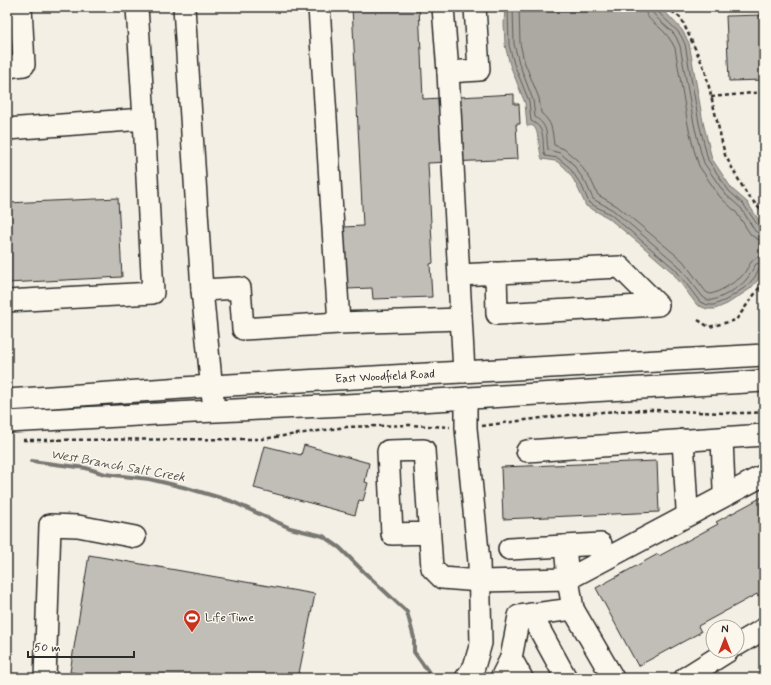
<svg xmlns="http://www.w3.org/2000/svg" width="771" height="685" viewBox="0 0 771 685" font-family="Mynerve,sans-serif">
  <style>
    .water { fill: #aca9a2; stroke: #787772 }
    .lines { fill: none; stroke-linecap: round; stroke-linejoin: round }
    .shore { stroke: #5f5d5b; stroke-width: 1 }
    .stream { stroke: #787772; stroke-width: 4 }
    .building { fill: #c0beb6; stroke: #2b2b2b }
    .minor-casing { stroke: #2b2b2b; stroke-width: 24 }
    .path { stroke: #2b2b2b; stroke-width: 2.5; stroke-dasharray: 4 3; stroke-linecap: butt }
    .minor { stroke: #fbf7ec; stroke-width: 21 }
    .labels { text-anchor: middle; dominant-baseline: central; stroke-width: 3; stroke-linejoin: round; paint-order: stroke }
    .street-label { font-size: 12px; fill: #2b2b2b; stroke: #fbf7ec }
    .poi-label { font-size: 12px; fill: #2b2b2b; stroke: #fbf7ec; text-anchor: start }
    .water-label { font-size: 13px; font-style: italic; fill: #585755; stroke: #fbf7ec }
  </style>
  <rect width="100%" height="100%" fill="#f3efe4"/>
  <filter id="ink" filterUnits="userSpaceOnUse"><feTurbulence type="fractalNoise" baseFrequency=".025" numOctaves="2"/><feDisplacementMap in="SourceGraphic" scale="8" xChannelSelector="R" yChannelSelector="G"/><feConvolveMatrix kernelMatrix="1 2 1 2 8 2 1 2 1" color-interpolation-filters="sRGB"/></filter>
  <g filter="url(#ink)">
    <path class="water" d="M505 7H658L669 16 682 30 689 43 703 122 712 159 732 189 747 202 764 228V267L758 280 750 289 727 304 715 309H707L697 305 672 272 640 244 607 217 586 206C580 193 570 166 555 161 551 160 546 160 542 159 539 152 539 129 533 126 531 125 529 126 527 126L525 103 510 65 505 45 504 24Z"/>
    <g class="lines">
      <g class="shore">
        <path d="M508 7 509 45 514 64 529 101 531 121C546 128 542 139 544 153L545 156 558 158 569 167 582 186 589 203 610 214 675 269 700 302 708 305H714L726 300 747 286 755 277 759 268 764 267"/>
        <path d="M513 7 514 44 519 63 533 100 535 117C549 126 546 135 548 150L560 153 572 163 586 183 593 199 613 210 678 265 703 297C706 299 708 301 712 300 720 299 740 287 745 281 750 276 752 270 756 264L764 262"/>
        <path d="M519 7 520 43 524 61 539 98 541 113C553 123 552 130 554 145L564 149 577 160 591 180 598 195 617 206 683 261 706 292 710 294C718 293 733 283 740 278 749 270 749 256 764 256"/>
        <path d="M645 7C645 18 652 21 659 27 666 33 671 40 675 48L688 125 694 150 699 166 720 197 736 212 751 235 757 239 764 240"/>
        <path d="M651 7C651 16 667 26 674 34 677 38 678 42 680 46L694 124 700 149 704 163 725 194 741 208 755 231 760 234H764"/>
        <path d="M656 7C656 13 674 26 679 33 682 36 683 41 685 44L699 123 708 160 729 191 744 205 759 227 764 229"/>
      </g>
      <path class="stream" d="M31 461 86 468 105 474 149 479 187 488 231 501 290 528 323 536 340 548 364 572 407 612 414 638V652L430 674"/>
    </g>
    <g class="building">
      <path d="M352 7H419L423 99 514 94V104H519L520 124H516L518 159 428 163 433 263 430 264 432 297 373 299 372 288 347 289 344 227 363 226Z"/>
      <path d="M764 15V80L729 81 726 16Z"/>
      <path d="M118 198 122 277 7 283V203Z"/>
      <path d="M304 445 369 463 365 482 368 483 363 501 359 500 355 515 254 488 265 446 301 455Z"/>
      <path d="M657 461 659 512 503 519 501 467Z"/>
      <path d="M764 496V593L758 596 757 594 698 626 701 632 638 666 596 588 658 554 659 556 718 524 716 522Z"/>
      <path d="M89 555 315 594 298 678H102L70 672Z"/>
    </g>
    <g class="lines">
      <g class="minor-casing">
        <g id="minor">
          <path d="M137 7 144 119"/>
          <path d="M184 7 202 290 213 400"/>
          <path d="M443 7 448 72 479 70 475 7"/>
          <path d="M7 67 24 65 21 7"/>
          <path d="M448 72 464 372"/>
          <path d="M7 129 144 119 153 293 7 301"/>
          <path d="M459 275 620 267 658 305 497 314 496 273"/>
          <path d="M202 290 240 288 243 329 339 323 319 7"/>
          <path d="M339 323 461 319"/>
          <path d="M466 398V428L479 562 481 643 474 667 466 678"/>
          <path d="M7 400 212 386 764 355"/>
          <path d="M7 422 194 412 366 404 764 381"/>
          <path d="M722 438 724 489"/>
          <path d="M683 440 687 509"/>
          <path d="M527 451 764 435"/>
          <path d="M429 533 392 534 388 451 424 450 432 568 442 578 480 581 568 579 764 475"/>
          <path d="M509 549 601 544"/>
          <path d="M573 609 613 678"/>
          <path d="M531 614 566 678"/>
          <path d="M737 645 764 629"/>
          <path d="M511 658 522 678"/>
          <path d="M45 678 50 525 78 526 135 537"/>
          <path d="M501 678 511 658 519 616 573 609 568 579 565 546"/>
          <path d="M685 678 728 651"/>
        </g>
      </g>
      <g class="path">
        <path d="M666 7 681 18 705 70 725 155 746 193 764 214"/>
        <path d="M707 7 720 10 752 7"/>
        <path d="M711 97 764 92"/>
        <path d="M698 320 709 327 736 320 759 288 764 273"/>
        <path d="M482 426C540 418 597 410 655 410 691 411 728 415 764 412"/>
        <path d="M23 440 262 439 346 427 409 425 450 427"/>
      </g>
      <use href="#minor" class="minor"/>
    </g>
  </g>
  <defs>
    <g id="stadium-pin" transform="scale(0.9)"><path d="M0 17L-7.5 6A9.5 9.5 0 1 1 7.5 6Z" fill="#c8321e" stroke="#fbf7ec"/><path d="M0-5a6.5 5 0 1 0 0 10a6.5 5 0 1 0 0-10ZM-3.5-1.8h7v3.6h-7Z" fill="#fff"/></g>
  </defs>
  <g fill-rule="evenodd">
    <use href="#stadium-pin" x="192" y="618"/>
  </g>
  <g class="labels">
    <g class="street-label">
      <text transform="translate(385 377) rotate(-3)">East Woodfield Road</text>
    </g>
    <g class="poi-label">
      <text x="205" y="618">Life Time</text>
    </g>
    <g class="water-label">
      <text transform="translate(118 466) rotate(10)">West Branch Salt Creek</text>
    </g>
  </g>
  <rect width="771" height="685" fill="none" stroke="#fbf7ec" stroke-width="24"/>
  <rect x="12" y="12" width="747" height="661" fill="none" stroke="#2b2b2b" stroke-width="1.5" filter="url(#ink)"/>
  <g transform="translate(725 639)"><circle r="19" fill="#fbf7ec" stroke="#a8a59f"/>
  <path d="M0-3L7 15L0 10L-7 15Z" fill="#c8321e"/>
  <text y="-6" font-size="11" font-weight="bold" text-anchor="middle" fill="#2b2b2b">N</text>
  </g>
  <path d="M28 651v6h106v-6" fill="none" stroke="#2b2b2b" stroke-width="2"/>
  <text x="34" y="651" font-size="12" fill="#2b2b2b" stroke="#fbf7ec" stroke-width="3" paint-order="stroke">50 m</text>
</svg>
